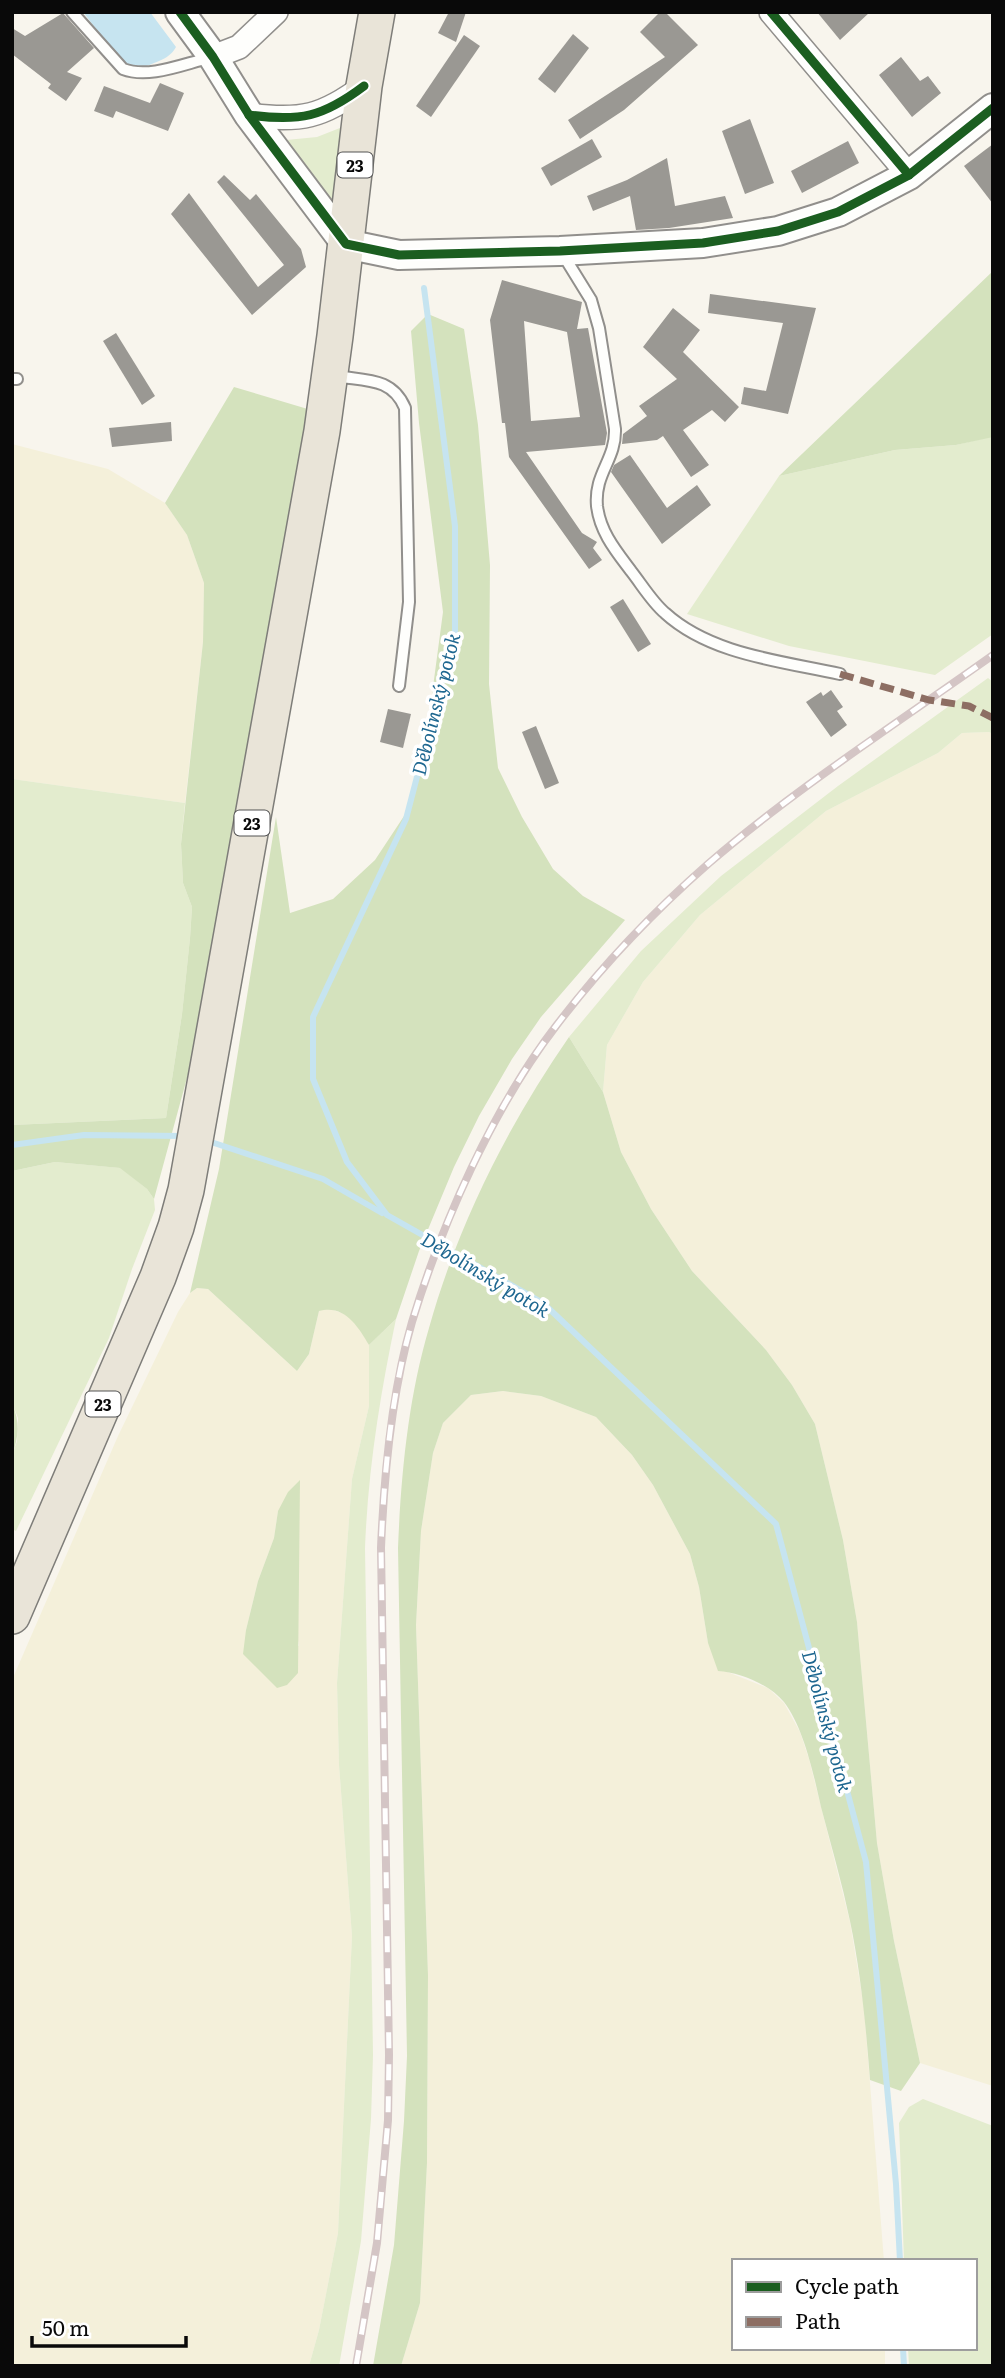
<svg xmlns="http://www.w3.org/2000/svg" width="1005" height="2378" viewBox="0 0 1005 2378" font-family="Literata,serif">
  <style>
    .farmland { fill: #f4f0da; fill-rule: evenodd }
    .green { fill: #e3ecce }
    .forest { fill: #d4e2bd }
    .water { fill: #c6e4f0 }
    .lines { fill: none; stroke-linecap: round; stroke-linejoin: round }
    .stream { stroke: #c6e4f0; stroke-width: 6 }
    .building { fill: #9a9893; fill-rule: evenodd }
    .service-casing { stroke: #918f8c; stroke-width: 14 }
    .minor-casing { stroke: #918f8c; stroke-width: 26 }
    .tertiary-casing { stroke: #918f8c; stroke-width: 32 }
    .primary-casing { stroke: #7e7d79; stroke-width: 38 }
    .service { stroke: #fefefc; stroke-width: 10 }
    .minor { stroke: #fefefc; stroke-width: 23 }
    .tertiary { stroke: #fefefc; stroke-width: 28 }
    .primary { stroke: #e9e4d8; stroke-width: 35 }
    .rail-casing { stroke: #d4c5c5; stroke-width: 8 }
    .rail { stroke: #fff; stroke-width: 5; stroke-dasharray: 16; stroke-linecap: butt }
    .quiet { stroke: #8d6e63; stroke-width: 7; stroke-dasharray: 14 7; stroke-linecap: butt }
    .cycleway-casing { stroke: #fff; stroke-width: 13 }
    .cycleway { stroke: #1b5e20; stroke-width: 9 }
    .labels { text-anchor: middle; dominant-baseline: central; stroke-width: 7; stroke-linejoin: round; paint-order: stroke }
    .shield { fill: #fff; stroke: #535353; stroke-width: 2 }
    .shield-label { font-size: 16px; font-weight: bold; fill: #090909 }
    .water-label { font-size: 19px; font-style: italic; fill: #1e6790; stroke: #fff }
  </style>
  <rect width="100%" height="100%" fill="#f8f5ed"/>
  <g class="farmland">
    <path d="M12 444 108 469 165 503 187 535 204 583 203 642 185 803 12 779Z"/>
    <path d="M989 732 993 734V2086L920 2063 894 1941 877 1843 857 1622 843 1540 815 1424 792 1385 766 1350 692 1271 651 1209 621 1152 603 1092 607 1045 643 982 700 915 826 811 938 753 962 733Z"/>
    <path d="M197 1288 208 1289 297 1371 309 1354 319 1311 328 1308 347 1315 360 1329 369 1345V1406L352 1479 337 1683 339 1765 352 1936 338 2233 319 2330 309 2366H12V1680L118 1436 178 1312 190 1293ZM278 1511 299 1646 246 1630 258 1581 274 1538Z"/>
    <path d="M503 1391 541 1396 596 1417 632 1455 653 1485 690 1554 699 1587 708 1643 725 1671 768 1688 784 1703 800 1732 809 1759 850 1922 864 2007 884 2261H734V2348H885V2366H401L420 2303 427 2163 428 1975 416 1625 421 1531 433 1453 443 1423 471 1395Z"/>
  </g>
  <g class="green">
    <path d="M345 126 335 213 276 141 317 137Z"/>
    <path d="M989 437H993V634L935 675 789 646 687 614 779 476 895 450 956 445Z"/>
    <path d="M988 678 993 682V734L989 732 962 733 938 753 826 811 700 915 643 982 607 1045 603 1092 569 1037 641 951 721 876 838 786Z"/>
    <path d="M12 779 185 803 181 844 183 883 192 907 190 938 182 1014 166 1118 12 1125Z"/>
    <path d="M55 1162 121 1168 147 1189 154 1199 155 1210 132 1269 109 1338 16 1531 12 1529V1455L17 1441 18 1418 12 1403V1171Z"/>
    <path d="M396 1319C380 1395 368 1470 365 1548L373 2055 371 2119 361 2241 339 2366H309L319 2330 338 2233 352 1936 339 1765 337 1683 352 1479 369 1406V1345Z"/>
    <path d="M923 2099 993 2126V2366H909L908 2348H975V2261H904L899 2123 909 2107Z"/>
  </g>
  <g class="forest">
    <path d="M993 271V437L956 445 895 450 779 476Z"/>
    <path d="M428 314 464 329 478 425 490 565 489 684 498 768 522 817 553 869 583 896 625 920 541 1017 512 1059 479 1116 454 1167 419 1251 396 1319 369 1345C358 1326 344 1304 319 1311L309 1354 297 1371 208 1289 197 1288 190 1293 219 1169 276 817 290 913 333 899 375 860 408 810 425 747 443 612 419 423 411 331Z"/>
    <path d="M234 387 311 410 194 1052 154 1199 147 1189 120 1168 55 1162 12 1171V1125L166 1118 182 1014 190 938 192 907 183 883 181 844 203 642 204 583 187 535 165 503Z"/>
    <path d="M569 1037 603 1092 621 1152 651 1209 692 1271 766 1350 792 1385 815 1424 843 1540 857 1622 877 1843 894 1941 920 2063 901 2091 870 2080C866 2027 861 1974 850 1921 842 1883 831 1845 821 1807 814 1776 804 1728 784 1702 770 1685 740 1672 718 1671L708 1643 699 1587 690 1554 653 1485 632 1455 596 1417 541 1396 503 1391 471 1395 443 1423 433 1453 421 1531 416 1625 428 1975 427 2163 420 2303 401 2366H373L394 2245 404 2121 407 2056 398 1548C401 1475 408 1399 429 1328 458 1224 508 1125 569 1037Z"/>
    <path d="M12 1403C20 1422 19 1436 12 1455Z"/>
    <path d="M300 1480 298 1673 287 1685 277 1688 243 1654 246 1630 258 1581 274 1538 278 1511 288 1492Z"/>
  </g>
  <path class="water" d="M83 12H150L176 47C172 55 163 60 154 63 146 67 135 69 126 65 117 60 92 23 83 12Z"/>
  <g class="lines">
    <g class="stream">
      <path d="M424 288 455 526V631L406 819 313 1017V1079L347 1162 387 1215 543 1303 776 1524 866 1862 896 2184 900 2261"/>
      <path d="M205 1140 323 1179 382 1213"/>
      <path d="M12 1145 84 1135 185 1136"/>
      <path d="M903 2348 904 2366"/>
    </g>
  </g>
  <g class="building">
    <path d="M449 12H466L456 42 438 33Z"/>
    <path d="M660 12H665L698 45 624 110 580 139 568 120 665 57 640 32Z"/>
    <path d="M817 12H870L840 40Z"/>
    <path d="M63 13 94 48 67 72 82 78 66 101 48 88 51 84 12 54V28L25 36Z"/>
    <path d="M573 34 589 48 555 93 538 79Z"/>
    <path d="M464 35 480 46 431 117 416 106Z"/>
    <path d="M901 57 920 81 928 76 941 93 912 117 879 75Z"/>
    <path d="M160 83 184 93 168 131 116 111 113 118 94 111 104 86 150 103Z"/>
    <path d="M750 119 774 183 745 194 722 131Z"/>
    <path d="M592 139 602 157 551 186 541 168Z"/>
    <path d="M848 141 859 163 802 193 791 171Z"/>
    <path d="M993 144V204L964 166Z"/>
    <path d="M667 158 675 206 725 196 733 218 669 228 636 230 630 196 593 211 587 196 627 180Z"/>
    <path d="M224 175 250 200 256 194 301 249 306 267 252 315 171 214 189 193 258 287 284 265 217 182Z"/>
    <path d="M502 280 582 302 577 329 588 328 607 433 605 445 526 452 582 533 597 542 593 548 602 560 589 569 509 457 505 423H502L490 320ZM524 321 567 332 580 417 531 421Z"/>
    <path d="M710 294 816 308 788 414 741 404 744 387 766 391 783 323 708 313Z"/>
    <path d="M673 308 700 330 683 352 739 407 725 422 712 410 683 430 709 465 691 477 663 436 657 440 622 444 623 434 647 416 639 406 677 379 643 347Z"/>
    <path d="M116 333 155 396 142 405 103 341Z"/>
    <path d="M171 422 172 441 112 447 109 428Z"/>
    <path d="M630 455 667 508 697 485 711 505 662 544 611 472 614 465Z"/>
    <path d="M623 599 651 644 638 652 610 607Z"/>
    <path d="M831 690 843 707 837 711 847 725 831 737 806 702 821 692 823 696Z"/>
    <path d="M388 709 411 714 403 748 380 742Z"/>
    <path d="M536 726 559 783 545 789 522 732Z"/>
  </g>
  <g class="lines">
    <g class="service-casing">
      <g id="service">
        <path d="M72 12 123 69C149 79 183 64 209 58"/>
        <path d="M562 253 591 300 599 328 615 429C616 460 594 473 597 506 600 532 616 551 631 571 642 585 652 602 665 613 711 655 782 661 840 674"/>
        <path d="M336 376C365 381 392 377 405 408L409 602 399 686"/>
        <path d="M12 379H17"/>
      </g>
    </g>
    <g class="minor-casing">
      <g id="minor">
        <path d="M771 12 909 175"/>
        <path d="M213 57 239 47 276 12"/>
        <path d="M249 115C300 122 323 117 364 86"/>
      </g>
    </g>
    <g class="tertiary-casing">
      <path id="tertiary" d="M180 12 213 57 249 115 346 244 399 255 560 251 703 243 778 231 838 212 909 175 993 108"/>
    </g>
    <g class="primary-casing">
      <path id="primary" d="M12 1616 158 1277 176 1227 186 1190 322 431 335 336 364 86 377 12"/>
    </g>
    <use href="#service" class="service"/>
    <use href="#minor" class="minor"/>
    <use href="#tertiary" class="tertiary"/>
    <use href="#primary" class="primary"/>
    <g class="rail-casing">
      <path id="rail" d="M356 2366 377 2243 388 2120 389 2055 381 1548C384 1474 391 1394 412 1322 442 1223 493 1108 556 1026 601 967 652 913 708 864 795 789 899 722 993 655"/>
    </g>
    <use href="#rail" class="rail"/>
    <path class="quiet" d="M840 674 929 700 969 706 993 718"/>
    <g class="cycleway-casing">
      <g id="cycleway">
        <path d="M180 12 213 57 249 115 346 244 399 255 560 251 703 243 778 231 838 212 909 175 993 108"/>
        <path d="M771 12 909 175"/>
        <path d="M249 115C300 122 323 117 364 86"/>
      </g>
    </g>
    <use href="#cycleway" class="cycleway"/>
  </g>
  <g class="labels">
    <g class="shield">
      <rect x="337.5" y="152.5" width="35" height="25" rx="5"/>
      <rect x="234.5" y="810.5" width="35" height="25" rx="5"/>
      <rect x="85.5" y="1391.5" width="35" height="25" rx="5"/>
    </g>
    <g class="shield-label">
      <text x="355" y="165">23</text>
      <text x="252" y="823">23</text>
      <text x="103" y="1404">23</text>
    </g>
    <g class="water-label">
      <text transform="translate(435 704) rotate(-76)">Děbolínský potok</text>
      <text transform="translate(486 1274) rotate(31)">Děbolínský potok</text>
      <text transform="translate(828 1721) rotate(75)">Děbolínský potok</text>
    </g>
  </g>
  <rect width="1005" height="2378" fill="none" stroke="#090909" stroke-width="28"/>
  <rect x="732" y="2259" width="245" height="91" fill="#ffffff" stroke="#9d9d9d" stroke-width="2"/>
  <rect x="746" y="2282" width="35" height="10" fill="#1b5e20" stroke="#9d9d9d" stroke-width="2"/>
  <text x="795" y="2294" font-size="21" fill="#090909">Cycle path</text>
  <rect x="746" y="2317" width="35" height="10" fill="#8d6e63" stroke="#9d9d9d" stroke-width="2"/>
  <text x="795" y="2329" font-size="21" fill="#090909">Path</text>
  <path d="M32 2336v10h154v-10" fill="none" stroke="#090909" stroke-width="3.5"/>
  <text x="42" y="2336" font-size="21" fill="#090909" stroke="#ffffff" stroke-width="5" paint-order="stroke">50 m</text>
</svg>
